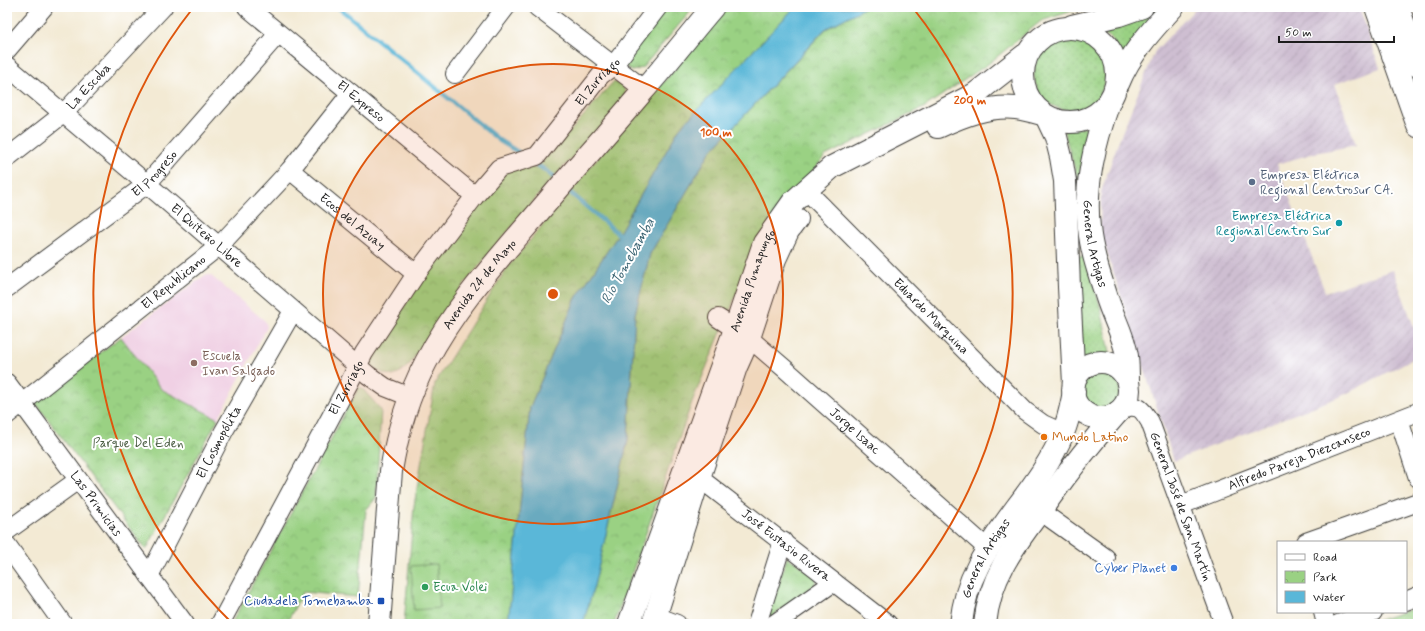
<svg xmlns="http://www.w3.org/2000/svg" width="1425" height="631" viewBox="0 0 1425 631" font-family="Mynerve,sans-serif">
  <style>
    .built { fill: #f0d0e4 }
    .industrial { fill: url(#industrial-furrows) }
    .grass { fill: url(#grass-dots); stroke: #5b7650 }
    .park { fill: url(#park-crowns); stroke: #5b7650 }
    .pitch { fill: #9ad183; stroke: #5b7650 }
    .water { fill: #5ab7d8; stroke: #3b6a7a }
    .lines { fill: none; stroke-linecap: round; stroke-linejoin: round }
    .stream { stroke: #5ab7d8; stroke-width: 4.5 }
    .minor-casing { stroke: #3c3b38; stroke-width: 20 }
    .tertiary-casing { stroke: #3c3b38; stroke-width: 24 }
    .secondary-casing { stroke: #3c3b38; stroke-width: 24 }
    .minor { stroke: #fff; stroke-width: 18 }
    .tertiary { stroke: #fff; stroke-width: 22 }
    .secondary { stroke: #fff; stroke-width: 22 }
    .ring { fill: none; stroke: #de560d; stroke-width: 2 }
    .service-dot { fill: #5c6f8a; stroke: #fff; stroke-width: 1.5 }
    .culture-dot { fill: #0f9aa8; stroke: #fff; stroke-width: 1.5 }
    .education-dot { fill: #8d6e63; stroke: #fff; stroke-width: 1.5 }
    .food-dot { fill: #e8710a; stroke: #fff; stroke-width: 1.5 }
    .shop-dot { fill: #3f7fe0; stroke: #fff; stroke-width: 1.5 }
    .leisure-dot { fill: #2e9e5b; stroke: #fff; stroke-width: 1.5 }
    .transit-dot { fill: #1a4fb4; stroke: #fff; stroke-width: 1.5 }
    .labels { text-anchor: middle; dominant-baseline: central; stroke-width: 4; stroke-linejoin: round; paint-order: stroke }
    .street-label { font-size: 13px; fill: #1c1c1c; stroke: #fff }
    .service-label { font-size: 13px; fill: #4e5e75; stroke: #fff; text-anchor: start }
    .culture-label { font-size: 13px; fill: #0d838f; stroke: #fff; text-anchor: end }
    .education-label { font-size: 13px; fill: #785e54; stroke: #fff; text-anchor: start }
    .food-label { font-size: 13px; fill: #c56008; stroke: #fff; text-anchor: start }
    .park-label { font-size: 13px; fill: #485b40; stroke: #fff }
    .shop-label { font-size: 13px; fill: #366cbe; stroke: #fff; text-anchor: end }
    .leisure-label { font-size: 13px; fill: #27864d; stroke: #fff; text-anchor: start }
    .transit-label { font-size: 13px; fill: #164399; stroke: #fff; text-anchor: end }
    .water-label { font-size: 14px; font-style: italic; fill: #386271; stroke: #fff }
    .centre { fill: #de560d; stroke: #fff; stroke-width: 2 }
    .ring-label { font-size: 12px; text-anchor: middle; font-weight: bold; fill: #de560d; stroke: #fff; stroke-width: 4; stroke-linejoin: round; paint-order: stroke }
  </style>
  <defs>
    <pattern id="industrial-furrows" width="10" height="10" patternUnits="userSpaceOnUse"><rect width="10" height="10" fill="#cebed1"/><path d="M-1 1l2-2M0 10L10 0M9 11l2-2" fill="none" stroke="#b0a3b3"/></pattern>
    <pattern id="grass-dots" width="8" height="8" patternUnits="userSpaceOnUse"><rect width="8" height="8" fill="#9ad183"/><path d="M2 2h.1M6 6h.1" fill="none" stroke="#84b371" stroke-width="1.8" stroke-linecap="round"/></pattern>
    <pattern id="park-crowns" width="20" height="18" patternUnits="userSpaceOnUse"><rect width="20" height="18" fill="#9ad183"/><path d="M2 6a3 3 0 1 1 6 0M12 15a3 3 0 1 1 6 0" fill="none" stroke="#84b371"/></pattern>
  </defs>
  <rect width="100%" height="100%" fill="#fff"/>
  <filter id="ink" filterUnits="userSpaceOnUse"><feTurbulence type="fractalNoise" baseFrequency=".025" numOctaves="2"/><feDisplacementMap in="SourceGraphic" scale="8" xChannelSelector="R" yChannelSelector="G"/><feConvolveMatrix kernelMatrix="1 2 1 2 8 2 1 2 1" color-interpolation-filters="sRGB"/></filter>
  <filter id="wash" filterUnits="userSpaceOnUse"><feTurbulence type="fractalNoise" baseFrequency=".012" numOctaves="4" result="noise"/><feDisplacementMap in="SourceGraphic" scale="16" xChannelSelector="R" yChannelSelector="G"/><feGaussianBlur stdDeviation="0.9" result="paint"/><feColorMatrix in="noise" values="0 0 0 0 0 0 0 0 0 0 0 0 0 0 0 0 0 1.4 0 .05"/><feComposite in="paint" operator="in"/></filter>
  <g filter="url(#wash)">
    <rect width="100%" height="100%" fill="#f3ead4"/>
    <path class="built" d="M210 275 265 321 267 327 218 419 161 389 121 337 204 276Z"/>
    <path class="industrial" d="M1197 7H1359L1380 68 1335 84 1356 145 1315 153 1277 164 1325 292 1393 270 1418 338V356L1346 394 1174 461 1100 231 1101 192 1119 140 1155 51Z"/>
    <g class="grass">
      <path d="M1160 7 1122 59 1112 39 1096 27 1126 19Z"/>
      <circle cx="1070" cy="74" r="36"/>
      <path d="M1091 127 1078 181 1063 128 1071 129Z"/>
      <path d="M1085 256 1101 309 1111 357 1080 359 1078 257Z"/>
      <circle cx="1101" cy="390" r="19"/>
    </g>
    <g class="park">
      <path d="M667 7H691L690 12 642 68 632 71 623 64Z"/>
      <path d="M729 7H795L679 129 616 238 576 298 530 407 508 624H404L414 506 435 383 505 271 594 162Z"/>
      <path d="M866 7H1085L1041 21 988 64 923 108 825 156 759 240 692 402 614 624H583L594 586 628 440 635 314 650 254 710 152 826 29Z"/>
      <path d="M613 82 622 84C627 93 626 97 621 106L551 180 479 266 450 303 409 365 403 370 393 376C386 374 369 370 369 361 369 357 373 353 374 349L425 277 516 155 535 169 559 144Z"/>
      <path d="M121 337 161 389 218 419 146 550 35 402Z"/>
      <path d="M361 387 381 410 376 498 366 510 358 597 303 592 286 624H231L358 389Z"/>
      <path d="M787 557 817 576 815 585 766 621Z"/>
      <path d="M1418 607V624H1367Z"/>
    </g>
    <path class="pitch" d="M436 564 440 608 414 610 411 566Z"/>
    <path class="water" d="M795 7H866L825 29 710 152 650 254 635 314 628 440 594 586 583 624H508L530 407 576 298 616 238 679 129Z"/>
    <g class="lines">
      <g class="stream">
        <path d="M338 7 500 141 523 155"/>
        <path d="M534 163 545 170 558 181"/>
        <path d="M566 189 623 238"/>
      </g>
    </g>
  </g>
  <g filter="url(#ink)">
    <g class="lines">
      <g class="minor-casing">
        <g id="minor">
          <path id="s1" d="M247 7 475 196"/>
          <path d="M537 7 645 90"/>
          <path d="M7 50 44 7"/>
          <path id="s2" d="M7 66 147 184 368 375 385 387 410 397"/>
          <path d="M455 74 506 7"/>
          <path id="s3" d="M7 158 63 114 163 7"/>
          <path id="s4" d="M290 170 416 274"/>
          <path id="s5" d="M805 189 1025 411 1043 424 1063 433"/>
          <path id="s6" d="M7 288 147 184 278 34"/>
          <path id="s7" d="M718 318 749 338 784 368 988 549"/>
          <path id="s8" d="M7 383 185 624"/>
          <path id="s9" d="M1123 408C1139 404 1142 409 1150 422L1224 624"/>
          <path id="s10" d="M7 415 219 246 290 170 351 93"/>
          <path d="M1399 420 1418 478"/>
          <path id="s11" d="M689 470 888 624"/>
          <path id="s12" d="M1181 505 1418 412"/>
          <path d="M1040 511 1106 558"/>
          <path d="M7 531 78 480"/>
          <path d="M1306 542 1418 502"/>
          <path d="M7 545 63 624"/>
          <path id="s13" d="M149 576 224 431 293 311"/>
          <path d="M1406 601 1418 596"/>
          <path d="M1323 612 1326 624"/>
          <path d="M656 616 677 624"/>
          <path id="s14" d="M220 624 350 381 364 353 416 274 475 196 499 168 537 156 601 75 613 66 658 7"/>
          <path d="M757 624 783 541"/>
          <path d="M774 624 834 582"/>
          <path d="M1338 624 1373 612"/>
        </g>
      </g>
      <g class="tertiary-casing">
        <g id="tertiary">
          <path id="s15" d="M1109 102C1095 142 1084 185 1089 227 1091 251 1100 276 1107 298 1113 317 1124 336 1127 356 1128 365 1128 374 1128 383"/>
          <path d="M1046 116 1056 137 1061 157 1065 181 1069 287 1074 384"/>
          <circle cx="1101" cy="390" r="28"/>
          <path id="s16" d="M961 624C963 605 969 583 978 566 1002 519 1043 482 1063 433 1069 419 1071 406 1074 392"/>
          <path d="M985 624C990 574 1017 542 1046 503 1068 472 1092 441 1118 412"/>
        </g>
      </g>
      <g class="secondary-casing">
        <g id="secondary">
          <path d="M1376 7 1418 126"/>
          <path d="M1398 7 1418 66"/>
          <path d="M1072 26 1119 15 1142 7"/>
          <circle cx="1070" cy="75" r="47"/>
          <path d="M1118 84C1130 54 1151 31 1173 7"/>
          <path d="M938 127C962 116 989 105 1016 108 1025 109 1034 112 1043 114"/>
          <path id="s17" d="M379 624 391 471C397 434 408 396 426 362 457 302 505 252 548 201 579 164 612 128 643 91 667 64 689 35 713 7"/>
          <path id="s18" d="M629 624 735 329 764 243 793 202 832 167 975 94 1025 55"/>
          <path d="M653 624 699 478 736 367 749 338 775 259 788 231 797 219"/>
        </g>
      </g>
      <use href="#minor" class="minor"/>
      <use href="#tertiary" class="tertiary"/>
      <use href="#secondary" class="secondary"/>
    </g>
  </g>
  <circle cx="553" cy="294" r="230" fill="#de560d" fill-opacity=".12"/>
  <g class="ring">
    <circle cx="553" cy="294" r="230"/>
    <path d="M231 622A460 460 0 0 1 193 8M913 8A460 460 0 0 1 875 622"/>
  </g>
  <circle class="service-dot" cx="1252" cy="182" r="4"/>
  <circle class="culture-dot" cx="1339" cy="223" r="4"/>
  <circle class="education-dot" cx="194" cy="363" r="4"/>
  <circle class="food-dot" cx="1044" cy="437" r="4"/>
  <circle class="shop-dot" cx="1174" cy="568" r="4"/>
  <circle class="leisure-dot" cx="425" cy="587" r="4"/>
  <rect class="transit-dot" x="377" y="597" width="8" height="8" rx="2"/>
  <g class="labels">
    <g class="street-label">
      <text stroke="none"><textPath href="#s14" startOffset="672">El Zurriago</textPath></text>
      <text stroke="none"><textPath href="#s3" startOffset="109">La Escoba</textPath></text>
      <text stroke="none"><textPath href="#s1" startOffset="148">El Expreso</textPath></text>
      <text stroke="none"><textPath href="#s6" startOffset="187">El Progreso</textPath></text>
      <text stroke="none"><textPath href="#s4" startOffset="81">Ecos del Azuay</textPath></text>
      <text stroke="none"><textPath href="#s2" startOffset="262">El Quiteño Libre</textPath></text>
      <text stroke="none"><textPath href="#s15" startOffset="145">General Artigas</textPath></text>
      <text stroke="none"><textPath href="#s18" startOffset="365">Avenida Pumapungo</textPath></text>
      <text stroke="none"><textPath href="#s10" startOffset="213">El Republicano</textPath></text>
      <text stroke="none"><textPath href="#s17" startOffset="363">Avenida 24 de Mayo</textPath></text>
      <text stroke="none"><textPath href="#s5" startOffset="179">Eduardo Marquina</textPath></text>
      <text stroke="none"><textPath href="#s14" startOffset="268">El Zurriago</textPath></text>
      <text stroke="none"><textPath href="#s7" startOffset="178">Jorge Isaac</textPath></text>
      <text stroke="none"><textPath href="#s13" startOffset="151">El Cosmopólita</textPath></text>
      <text stroke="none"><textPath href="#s12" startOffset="127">Alfredo Pareja Diezcanseco</textPath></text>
      <text stroke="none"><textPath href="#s8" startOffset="150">Las Primicias</textPath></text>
      <text stroke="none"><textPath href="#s9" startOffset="124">General José de San Martín</textPath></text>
      <text stroke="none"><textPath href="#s11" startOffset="123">José Eustasio Rivera</textPath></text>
      <text stroke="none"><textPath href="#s16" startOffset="71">General Artigas</textPath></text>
    </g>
    <g class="service-label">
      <text x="1260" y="175">Empresa Eléctrica<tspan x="1260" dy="15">Regional Centrosur CA.</tspan></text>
    </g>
    <g class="culture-label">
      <text x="1331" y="216">Empresa Eléctrica<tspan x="1331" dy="15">Regional Centro Sur</tspan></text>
    </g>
    <g class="education-label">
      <text x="202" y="356">Escuela<tspan x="202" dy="15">Ivan Salgado</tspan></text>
    </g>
    <g class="food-label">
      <text x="1052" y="437">Mundo Latino</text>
    </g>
    <g class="park-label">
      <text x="138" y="443">Parque Del Eden</text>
    </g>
    <g class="shop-label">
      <text x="1166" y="568">Cyber Planet</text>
    </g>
    <g class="leisure-label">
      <text x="433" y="587">Ecua Volei</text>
    </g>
    <g class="transit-label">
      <text x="373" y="601">Ciudadela Tomebamba</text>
    </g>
    <g class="water-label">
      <text transform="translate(628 261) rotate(-61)">Río Tomebamba</text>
    </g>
  </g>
  <circle cx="553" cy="294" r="6" class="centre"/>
  <g class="ring-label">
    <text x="970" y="104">200 m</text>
    <text x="716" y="136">100 m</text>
  </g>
  <rect width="1425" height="631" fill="none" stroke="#fff" stroke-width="24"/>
  <rect x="1277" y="541" width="130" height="72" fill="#ffffff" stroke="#a4a4a4"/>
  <rect x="1285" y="554" width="20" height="6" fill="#ffffff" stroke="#a4a4a4"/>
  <text x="1313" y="561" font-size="12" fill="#1c1c1c">Road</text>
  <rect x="1285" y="571" width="20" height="12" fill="url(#park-crowns)" stroke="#a4a4a4"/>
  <text x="1313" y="581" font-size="12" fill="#1c1c1c">Park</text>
  <rect x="1285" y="591" width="20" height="12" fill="#5ab7d8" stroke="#a4a4a4"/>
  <text x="1313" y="601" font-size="12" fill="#1c1c1c">Water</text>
  <path d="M1279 36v6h115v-6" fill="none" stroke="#1c1c1c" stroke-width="2"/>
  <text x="1285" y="36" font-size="12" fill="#1c1c1c" stroke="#ffffff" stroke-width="3" paint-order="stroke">50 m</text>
</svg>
